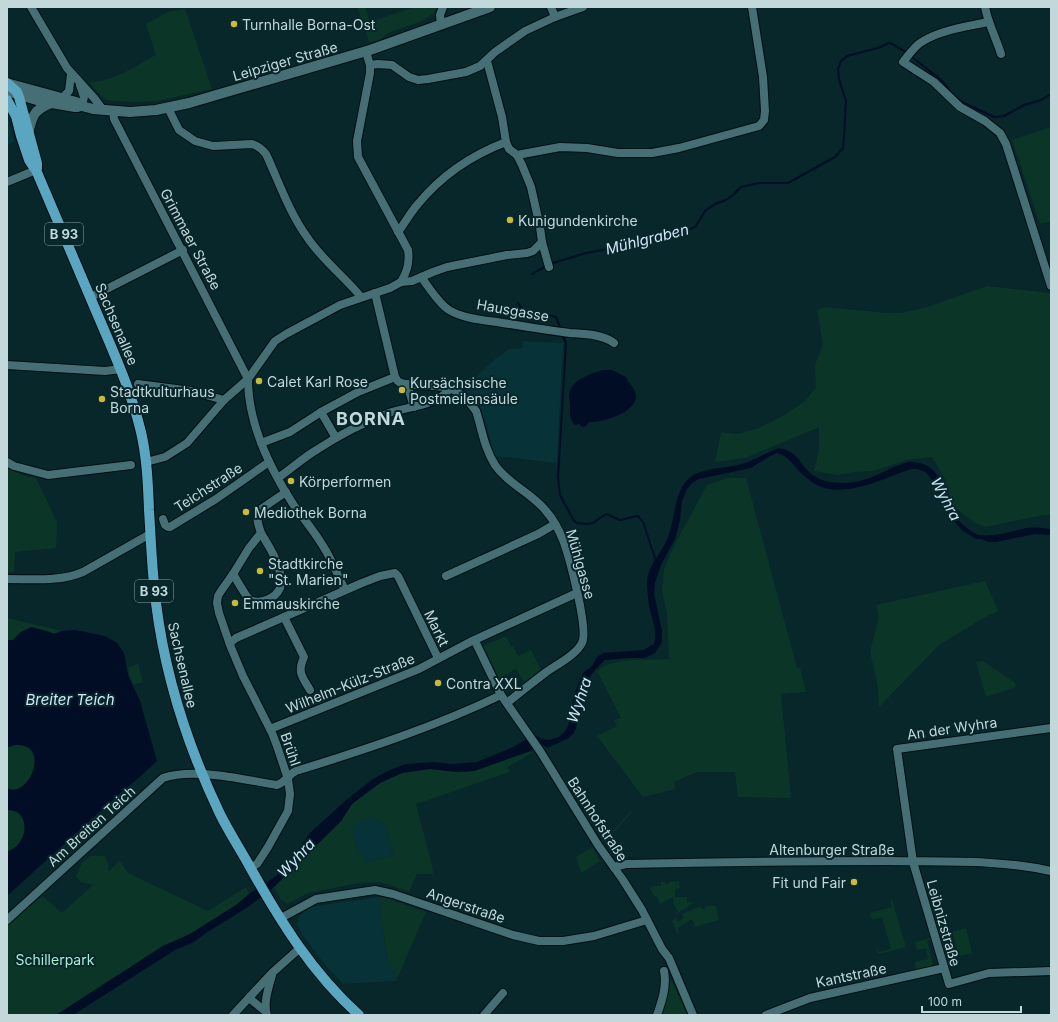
<svg xmlns="http://www.w3.org/2000/svg" width="1058" height="1022" viewBox="0 0 1058 1022" font-family="Inter,sans-serif">
  <style>
    .built { fill: #073237 }
    .green { fill: #0b3627; fill-rule: evenodd }
    .water { fill: #000d25 }
    .lines { fill: none; stroke-linecap: round; stroke-linejoin: round }
    .stream { stroke: #000d25; stroke-width: 2 }
    .street-casing { stroke: #000f12; stroke-width: 10 }
    .secondary-casing { stroke: #000f12; stroke-width: 12 }
    .primary-casing { stroke: #000f12; stroke-width: 12 }
    .street { stroke: #466f75; stroke-width: 8 }
    .secondary { stroke: #466f75; stroke-width: 10 }
    .primary { stroke: #5aa6c1; stroke-width: 10 }
    .poi-dot { fill: #cbb939; stroke: #07272b; stroke-width: 1.5 }
    .labels { text-anchor: middle; dominant-baseline: central; stroke-width: 4; stroke-linejoin: round; paint-order: stroke }
    .shield { fill: #07272b; stroke: #8aa3a6; stroke-width: 1 }
    .shield-label { font-size: 13px; font-weight: bold; fill: #c2d8db }
    .poi-label { font-size: 14px; fill: #c2d8db; stroke: #07272b; text-anchor: start }
    .street-label { font-size: 14px; fill: #c2d8db; stroke: #07272b }
    .park-label { font-size: 14px; fill: #a5f0ce; stroke: #07272b }
    .water-label { font-size: 15px; font-style: italic; fill: #d2e5fa; stroke: #07272b }
    .district-label { font-size: 18px; font-weight: bold; letter-spacing: 1px; fill: #c2d8db; stroke: #07272b }
  </style>
  <rect width="100%" height="100%" fill="#07272b"/>
  <g class="built">
    <path d="M7 113 14 142 7 145Z"/>
    <path d="M522 341 563 343 557 463 494 456 488 430 480 405 466 391 479 374 495 359 509 349 523 348Z"/>
    <path d="M372 816 385 824 393 855 366 863 357 849 352 837 354 825Z"/>
    <path d="M378 897 388 963 394 967 396 981 343 984 326 966 302 934 297 924 299 916 307 910 315 906Z"/>
  </g>
  <g class="green">
    <path d="M357 7H365L370 22 415 7H437L434 13 422 21 388 33 381 39 371 42 369 41Z"/>
    <path d="M185 9 212 89 157 101 134 102 107 100 102 97 89 82C114 82 135 66 156 55L146 24 168 12Z"/>
    <path d="M1051 127V221L1040 224 1012 140Z"/>
    <path d="M987 286 1051 293V515H1043L986 527 975 523 952 505 945 479 932 457 906 460 874 471 854 472 838 475 814 471 819 449V427L745 458 715 462 721 432 738 434 759 428 783 416 805 401 816 387 815 365 823 344 817 310 823 307 887 313H902L927 307Z"/>
    <path d="M7 468 25 476 36 478 57 522 56 548 15 552 14 572 7 573Z"/>
    <path d="M727 478H746L797 668H800L806 692 781 694 791 798 738 797 735 772H697L674 782 675 789 643 797 597 736 617 726 614 720 621 718 597 671C616 656 646 661 669 659L667 613 662 592 664 569 674 546 707 485Z"/>
    <path d="M985 581 998 611 987 616 939 645 879 707 878 687 870 651 879 618 876 605Z"/>
    <path d="M7 618 62 631 54 634 47 631 21 632 13 641 7 640Z"/>
    <path d="M506 636 511 646H513L518 656 531 650 541 670 524 682 516 669 499 678 483 646Z"/>
    <path d="M983 661 1015 683 1016 687 986 697 976 662Z"/>
    <path d="M138 664 143 682 133 685 129 674 128 667Z"/>
    <path d="M16 745C48 746 35 790 11 790L7 788V748Z"/>
    <path d="M528 752H533L508 767 510 772 416 804 432 865 433 874H417L409 892 380 882 359 883 308 893 287 904 281 900 274 887 341 821 352 804 380 783 402 773 430 769 457 772 474 771ZM372 816 385 824 393 855 366 863C357 848 351 843 354 825Z"/>
    <path d="M7 810C31 809 30 844 7 852Z"/>
    <path d="M631 811 632 812 609 837 616 843 622 842 621 854C609 853 608 847 602 838L612 832Z"/>
    <path d="M592 847 600 861 581 873 576 857Z"/>
    <path d="M90 856H105L109 866 108 872 120 861 128 873 208 911 246 887 249 894 236 905 190 934 163 946 56 1015H7V926L42 896 62 913 93 885 81 882 76 876 82 863Z"/>
    <path d="M679 881 680 888 675 889V897H687V902H693L689 906 674 915 678 911 673 903 674 900 673 897 660 904 657 896 655 897 650 889 653 886H661V882H665V884H669V882Z"/>
    <path d="M378 897 386 898 426 912 396 981 394 967 388 963Z"/>
    <path d="M892 900 906 947 878 954 876 948H877L879 952 891 949 882 917 872 920 870 913 892 907 890 901Z"/>
    <path d="M701 906V909H705L706 906H716L719 920 695 927 692 919 678 928 679 932 677 933 672 921 676 918 678 921 684 918 682 914Z"/>
    <path d="M966 928 972 953 959 956 952 932Z"/>
    <path d="M931 938V939L927 941 933 965 939 964 938 966 916 971 915 962 928 959 926 948 917 950 915 942Z"/>
    <path d="M671 981H672L687 1015H660L665 1003Z"/>
  </g>
  <g class="water">
    <path d="M603 370H612L626 377C629 384 636 389 636 397 635 413 602 423 589 422L586 426 582 427 579 424 575 425C569 419 570 413 570 405 570 402 569 398 569 395 571 379 591 374 603 370Z"/>
    <path d="M779 448C801 452 799 467 816 477 823 482 836 483 845 483 862 483 879 474 894 467 898 466 903 463 908 462 912 461 919 463 923 464 943 471 944 495 952 511 955 518 963 525 968 529 972 531 975 534 979 535 995 537 1011 531 1027 528 1035 527 1043 528 1051 529V535L1035 534 996 542H988L982 539H976L963 531 952 519 944 506 936 486 926 472 917 469H911C884 478 839 502 812 482 808 479 803 475 800 472 791 463 790 457 777 453L770 456 751 468 699 479 692 483 687 489 682 501 680 520 675 539 661 565 655 583 654 594 662 631V642L655 653 645 658H629L605 660 595 670 586 682 581 696V707L576 728 573 734 567 739 547 748 542 744 528 752 474 771 457 772 430 769 402 773 380 783 352 804 341 821 274 887 248 907 206 933 194 942 175 950 73 1015H56L163 946 190 934 236 905 249 894 276 876 290 862 310 833 345 801 373 779 390 770 406 764 434 762 452 764 477 762 511 748 531 737 537 736 542 739 549 740 559 737 566 730 568 726 574 695 579 682 583 673 592 666 597 657 603 653 643 650 654 644C658 631 651 617 649 605 648 598 647 590 647 583 648 563 662 554 668 537 674 521 674 504 681 489 693 464 723 471 745 463 757 459 767 452 779 448Z"/>
    <path d="M31 627 47 631 54 634 62 631 75 630 105 636 117 643 124 653 128 675 140 701 157 761 142 775 116 797 7 896V852C30 844 31 809 7 810V788C31 801 55 733 7 747V640H13L21 632Z"/>
  </g>
  <g class="lines">
    <g class="stream">
      <path d="M912 57 941 80 954 96 962 102 994 117 1004 116 1024 105 1041 100 1051 94"/>
      <path d="M550 264 586 253 637 244 662 234 691 229 696 226 705 211 715 204 726 200 733 195 741 187 759 183H788L835 157 843 148 844 136 846 101 839 79 838 69 841 61 847 56 878 48 889 43 892 44 906 52"/>
      <path d="M532 274 546 266"/>
      <path d="M518 303C526 318 541 312 556 317L561 330"/>
      <path d="M562 334 566 343 558 477 560 495 574 521 577 523 587 524 593 523 606 514 620 520 637 516 639 517 643 522 656 561"/>
    </g>
    <g class="street-casing">
      <g id="street">
        <path d="M31 7 67 68 94 98 103 110"/>
        <path d="M551 7 555 17"/>
        <path d="M985 7C988 23 996 38 1001 54"/>
        <path d="M988 22C966 27 939 30 920 43 913 48 908 56 903 62L934 82 960 107 985 121 1000 133 1006 144 1051 286"/>
        <path d="M441 25 440 15 443 7"/>
        <path d="M366 52 370 65V73L357 141 358 157 408 250C410 263 407 272 401 282"/>
        <path d="M487 61 502 117 506 142 509 149 517 155 522 165 531 187 540 227 542 242 549 267"/>
        <path d="M370 65 378 64 392 65 409 77 418 80 428 79 466 72 480 66 495 52 525 31 555 17 583 7"/>
        <path d="M80 85 84 97 82 106"/>
        <path d="M62 98 69 91 71 74"/>
        <path d="M168 108 179 130 195 141 213 146 252 144C259 146 262 149 266 154 279 182 289 212 307 237 322 260 344 276 361 297"/>
        <path d="M113 111 114 119 248 379C248 423 269 467 293 504 303 518 314 531 323 546 332 560 338 576 345 590"/>
        <path d="M517 155 560 147 587 148 618 153H652L679 148 759 126 764 120 765 111 763 77 752 7"/>
        <path d="M7 182 36 170"/>
        <path d="M398 232C405 223 410 213 418 204 441 176 472 155 506 142"/>
        <path d="M421 277C429 287 438 303 449 310 462 318 482 320 497 322 521 326 545 330 570 333 584 334 602 334 614 343"/>
        <path d="M375 293 395 377C396 378 397 381 399 382 407 387 437 384 449 388 459 391 470 402 476 411 482 429 484 448 495 465 508 484 532 493 546 511 553 519 559 530 563 540 569 556 589 630 582 643 576 655 556 665 545 673 532 683 519 693 507 703"/>
        <path d="M91 297 183 250"/>
        <path d="M7 365 105 371 121 369"/>
        <path d="M138 384 191 391 224 400"/>
        <path d="M407 384 414 407"/>
        <path d="M321 412 336 438"/>
        <path d="M261 443 290 432 321 412 358 392 395 377"/>
        <path d="M7 462 14 466 48 475 131 465"/>
        <path d="M146 462 165 457 187 443 224 400 248 379 275 341 286 334 340 305 390 288 401 282 412 281 433 272 447 267 507 255 527 253 533 251 542 242"/>
        <path d="M278 478C291 469 304 457 318 449 339 435 365 422 389 413 407 407 440 405 450 388"/>
        <path d="M163 519 165 525 168 527H170L216 499 269 462"/>
        <path d="M233 574C237 580 246 597 250 600 260 605 276 598 280 588 282 583 281 575 279 569 276 556 268 545 261 533"/>
        <path d="M446 576 538 534 555 524"/>
        <path d="M7 579C32 579 60 582 83 572L150 534"/>
        <path d="M284 617 304 657C297 673 302 676 310 690"/>
        <path d="M475 641 501 695 540 751 598 845 623 880 642 910 662 949 669 958 693 1015"/>
        <path d="M230 643 236 638 362 583 380 576 395 573 398 576 438 658"/>
        <path d="M1051 728 897 749 913 862 949 984 989 973 1051 971"/>
        <path d="M270 729 419 669 470 642 577 593"/>
        <path d="M251 867 257 864 268 847 288 811 290 794 288 779 277 746 272 733 243 676 230 645 219 613 217 603 218 596 221 591 233 574 249 548 261 533C258 524 255 517 261 509L286 492"/>
        <path d="M614 867 626 864C713 862 801 861 888 861 943 862 998 859 1051 871"/>
        <path d="M281 918 316 899 375 890 393 894 513 935 539 941H563L594 936 647 920"/>
        <path d="M7 920 163 778C194 767 244 780 277 785 286 782 289 774 296 771 364 750 437 726 501 695"/>
        <path d="M249 998 265 1011"/>
        <path d="M233 1015 272 973 300 948"/>
        <path d="M267 1015C263 1003 269 986 272 975"/>
        <path d="M484 1015 503 993"/>
        <path d="M657 1015C662 1001 667 986 664 971"/>
        <path d="M766 1015 810 998 944 968"/>
      </g>
    </g>
    <g class="secondary-casing">
      <g id="secondary">
        <path d="M10 84 76 102 82 106 93 109 130 112 156 110 189 103 370 50 490 7"/>
        <path d="M7 91 40 101 75 107H78"/>
        <path d="M28 134C32 117 33 110 51 103"/>
      </g>
    </g>
    <g class="primary-casing">
      <g id="primary">
        <path d="M7 83 17 92 19 97 37 163V168"/>
        <path d="M7 100 16 116 21 136 29 160 33 166 36 170C56 217 76 264 96 311 113 351 131 390 141 432 147 458 148 484 149 510 151 541 152 572 156 603 165 676 188 747 220 814 229 832 240 849 250 867 280 921 313 974 359 1015"/>
      </g>
    </g>
    <use href="#street" class="street"/>
    <use href="#secondary" class="secondary"/>
    <use href="#primary" class="primary"/>
  </g>
  <g class="poi-dot">
    <circle cx="234" cy="24" r="4"/>
    <circle cx="510" cy="220" r="4"/>
    <circle cx="259" cy="381" r="4"/>
    <circle cx="402" cy="390" r="4"/>
    <circle cx="102" cy="399" r="4"/>
    <circle cx="291" cy="481" r="4"/>
    <circle cx="246" cy="512" r="4"/>
    <circle cx="260" cy="571" r="4"/>
    <circle cx="235" cy="603" r="4"/>
    <circle cx="438" cy="683" r="4"/>
    <circle cx="854" cy="882" r="4"/>
  </g>
  <g class="labels">
    <g class="shield">
      <rect x="45" y="223" width="38" height="22" rx="3"/>
      <rect x="135" y="580" width="38" height="22" rx="3"/>
    </g>
    <g class="shield-label">
      <text x="64" y="234">B 93</text>
      <text x="154" y="591">B 93</text>
    </g>
    <g class="poi-label">
      <text x="242" y="24">Turnhalle Borna-Ost</text>
      <text x="518" y="220">Kunigundenkirche</text>
      <text x="267" y="381">Calet Karl Rose</text>
      <text x="410" y="382">Kursächsische<tspan x="410" dy="16">Postmeilensäule</tspan></text>
      <text x="110" y="391">Stadtkulturhaus<tspan x="110" dy="16">Borna</tspan></text>
      <text x="299" y="481">Körperformen</text>
      <text x="254" y="512">Mediothek Borna</text>
      <text x="268" y="563">Stadtkirche<tspan x="268" dy="16">"St. Marien"</tspan></text>
      <text x="243" y="603">Emmauskirche</text>
      <text x="446" y="683">Contra XXL</text>
      <text x="846" y="882" text-anchor="end">Fit und Fair</text>
    </g>
    <g class="street-label">
      <text transform="translate(285 61) rotate(-16)">Leipziger Straße</text>
      <text transform="translate(191 239) rotate(62)">Grimmaer Straße</text>
      <text transform="translate(513 310) rotate(10)">Hausgasse</text>
      <text transform="translate(117 324) rotate(67)">Sachsenallee</text>
      <text transform="translate(208 487) rotate(-33)">Teichstraße</text>
      <text transform="translate(581 564) rotate(74)">Mühlgasse</text>
      <text transform="translate(437 628) rotate(64)">Markt</text>
      <text transform="translate(183 665) rotate(77)">Sachsenallee</text>
      <text transform="translate(350 683) rotate(-22)">Wilhelm-Külz-Straße</text>
      <text transform="translate(952 728) rotate(-8)">An der Wyhra</text>
      <text transform="translate(291 749) rotate(71)">Brühl</text>
      <text transform="translate(598 819) rotate(57)">Bahnhofstraße</text>
      <text transform="translate(91 826) rotate(-42)">Am Breiten Teich</text>
      <text x="832" y="849">Altenburger Straße</text>
      <text transform="translate(466 905) rotate(19)">Angerstraße</text>
      <text transform="translate(944 923) rotate(74)">Leibnizstraße</text>
      <text transform="translate(851 975) rotate(-12)">Kantstraße</text>
    </g>
    <g class="park-label">
      <text x="55" y="959">Schillerpark</text>
    </g>
    <g class="water-label">
      <text transform="translate(647 239) rotate(-14)">Mühlgraben</text>
      <text transform="translate(946 499) rotate(62)">Wyhra</text>
      <text x="70" y="699">Breiter Teich</text>
      <text transform="translate(579 700) rotate(-71)">Wyhra</text>
      <text transform="translate(296 858) rotate(-47)">Wyhra</text>
    </g>
    <g class="district-label">
      <text x="371" y="418">BORNA</text>
    </g>
  </g>
  <rect width="1058" height="1022" fill="none" stroke="#c2d8db" stroke-width="16"/>
  <path d="M922 1006v6h99v-6" fill="none" stroke="#c2d8db" stroke-width="2"/>
  <text x="928" y="1006" font-size="12" fill="#c2d8db" stroke="#07272b" stroke-width="3" paint-order="stroke">100 m</text>
</svg>
